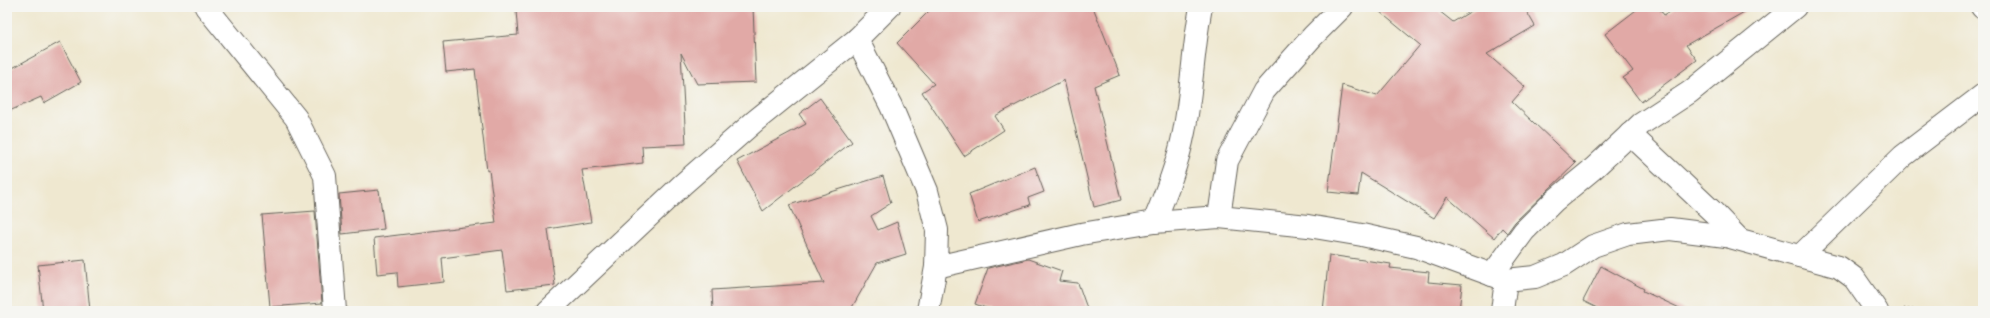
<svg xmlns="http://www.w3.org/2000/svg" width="1990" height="318" viewBox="0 0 1990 318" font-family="Dekko,sans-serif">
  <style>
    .building { fill: #e1a9a6 }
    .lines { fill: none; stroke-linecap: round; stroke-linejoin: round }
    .minor-casing { stroke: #66635b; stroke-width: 24 }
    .path { stroke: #66635b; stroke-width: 2.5; stroke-dasharray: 1 3; stroke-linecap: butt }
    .minor { stroke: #fff; stroke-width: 22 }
  </style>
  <rect width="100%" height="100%" fill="#f6f6f2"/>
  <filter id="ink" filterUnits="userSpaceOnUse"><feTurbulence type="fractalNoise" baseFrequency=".025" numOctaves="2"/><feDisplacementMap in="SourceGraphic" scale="8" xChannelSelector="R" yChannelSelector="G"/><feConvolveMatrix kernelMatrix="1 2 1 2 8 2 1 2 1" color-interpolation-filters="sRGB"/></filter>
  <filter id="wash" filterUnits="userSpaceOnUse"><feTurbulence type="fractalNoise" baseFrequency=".012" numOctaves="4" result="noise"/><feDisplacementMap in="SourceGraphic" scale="16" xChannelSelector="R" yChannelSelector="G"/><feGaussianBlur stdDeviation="0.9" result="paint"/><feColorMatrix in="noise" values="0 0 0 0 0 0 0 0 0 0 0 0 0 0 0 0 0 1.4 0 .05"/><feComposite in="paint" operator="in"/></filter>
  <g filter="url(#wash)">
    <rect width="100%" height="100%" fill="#efe8d0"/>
    <g id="blocks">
      <g class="building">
        <path d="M581 7H753L756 82 697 84 681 53 686 144 642 146 643 163 582 170 591 222 548 229 555 285 507 290 502 250 442 258 444 282 398 287 397 272 377 274 374 238 496 223 489 170 487 171 475 69 446 72 443 42 518 35 516 11Z"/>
        <path d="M933 7H1093L1120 75 1094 86 1121 200 1094 207 1064 80 995 116 1004 130 964 156 922 92 934 84 897 43Z"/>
        <path d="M1374 7H1434L1453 22 1478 7H1524L1535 26 1487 54 1525 87 1512 102 1576 163 1515 222 1507 233 1502 228 1494 238 1447 197 1434 218 1361 173 1358 195 1328 192 1342 85 1377 96 1420 45Z"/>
        <path d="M1640 7H1658L1664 15 1678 7H1753L1686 45 1697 60 1641 102 1623 78 1633 71 1605 34Z"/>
        <path d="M60 42 81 82 44 103 41 97 7 112V71Z"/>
        <path d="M820 98 852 142 763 211 737 161 806 124 799 114Z"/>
        <path d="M1035 167 1044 192 1028 198 1030 205 978 222 969 194Z"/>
        <path d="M883 176 891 203 871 216 878 230 897 222 906 254 877 263 850 311H713L712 290 824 283 789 205Z"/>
        <path d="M379 190 384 229 342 234 339 194Z"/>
        <path d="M315 211 322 303 270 307 262 215Z"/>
        <path d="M1329 255 1391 264 1390 268 1429 272 1428 282 1462 285 1459 311H1323Z"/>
        <path d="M1028 259 1062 271 1059 281 1078 283 1088 311H994L975 304 988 268Z"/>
        <path d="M85 260 90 311H43L38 265Z"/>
        <path d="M1601 266 1644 289 1643 291 1686 311H1603L1583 301Z"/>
      </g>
    </g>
  </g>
  <g filter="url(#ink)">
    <use href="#blocks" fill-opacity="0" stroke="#66635b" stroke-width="1"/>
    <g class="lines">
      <g class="minor-casing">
        <g id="minor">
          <path d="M206 7 296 118 325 176 335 311"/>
          <path d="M1982 7 1983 8"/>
          <path d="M857 39 891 106 927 191 937 230 936 267 928 311"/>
          <path d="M1630 134 1714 213 1739 239"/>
          <path d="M1219 217 1227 161 1264 91 1313 36 1342 7"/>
          <path d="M1154 222C1166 193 1178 163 1184 132 1192 91 1193 48 1201 7"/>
          <path d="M1800 256 1903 156 1983 95"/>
          <path d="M936 267 1081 234 1154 222 1219 217 1308 226 1362 235 1416 247 1506 280 1535 277 1564 265 1593 246 1628 234 1670 229 1726 236 1839 267 1854 278 1877 311"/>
          <path d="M1492 275 1524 231 1554 201 1594 168 1641 124 1690 92 1795 7"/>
          <path d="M548 311 683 184 755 121 857 39 889 7"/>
          <path d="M1502 311 1506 280"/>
        </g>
      </g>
      <g class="path">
        <path d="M1904 309 1924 311"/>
        <path d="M1941 311H1963"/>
      </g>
      <use href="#minor" class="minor"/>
    </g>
  </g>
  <rect width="1990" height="318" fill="none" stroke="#f6f6f2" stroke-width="24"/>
</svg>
